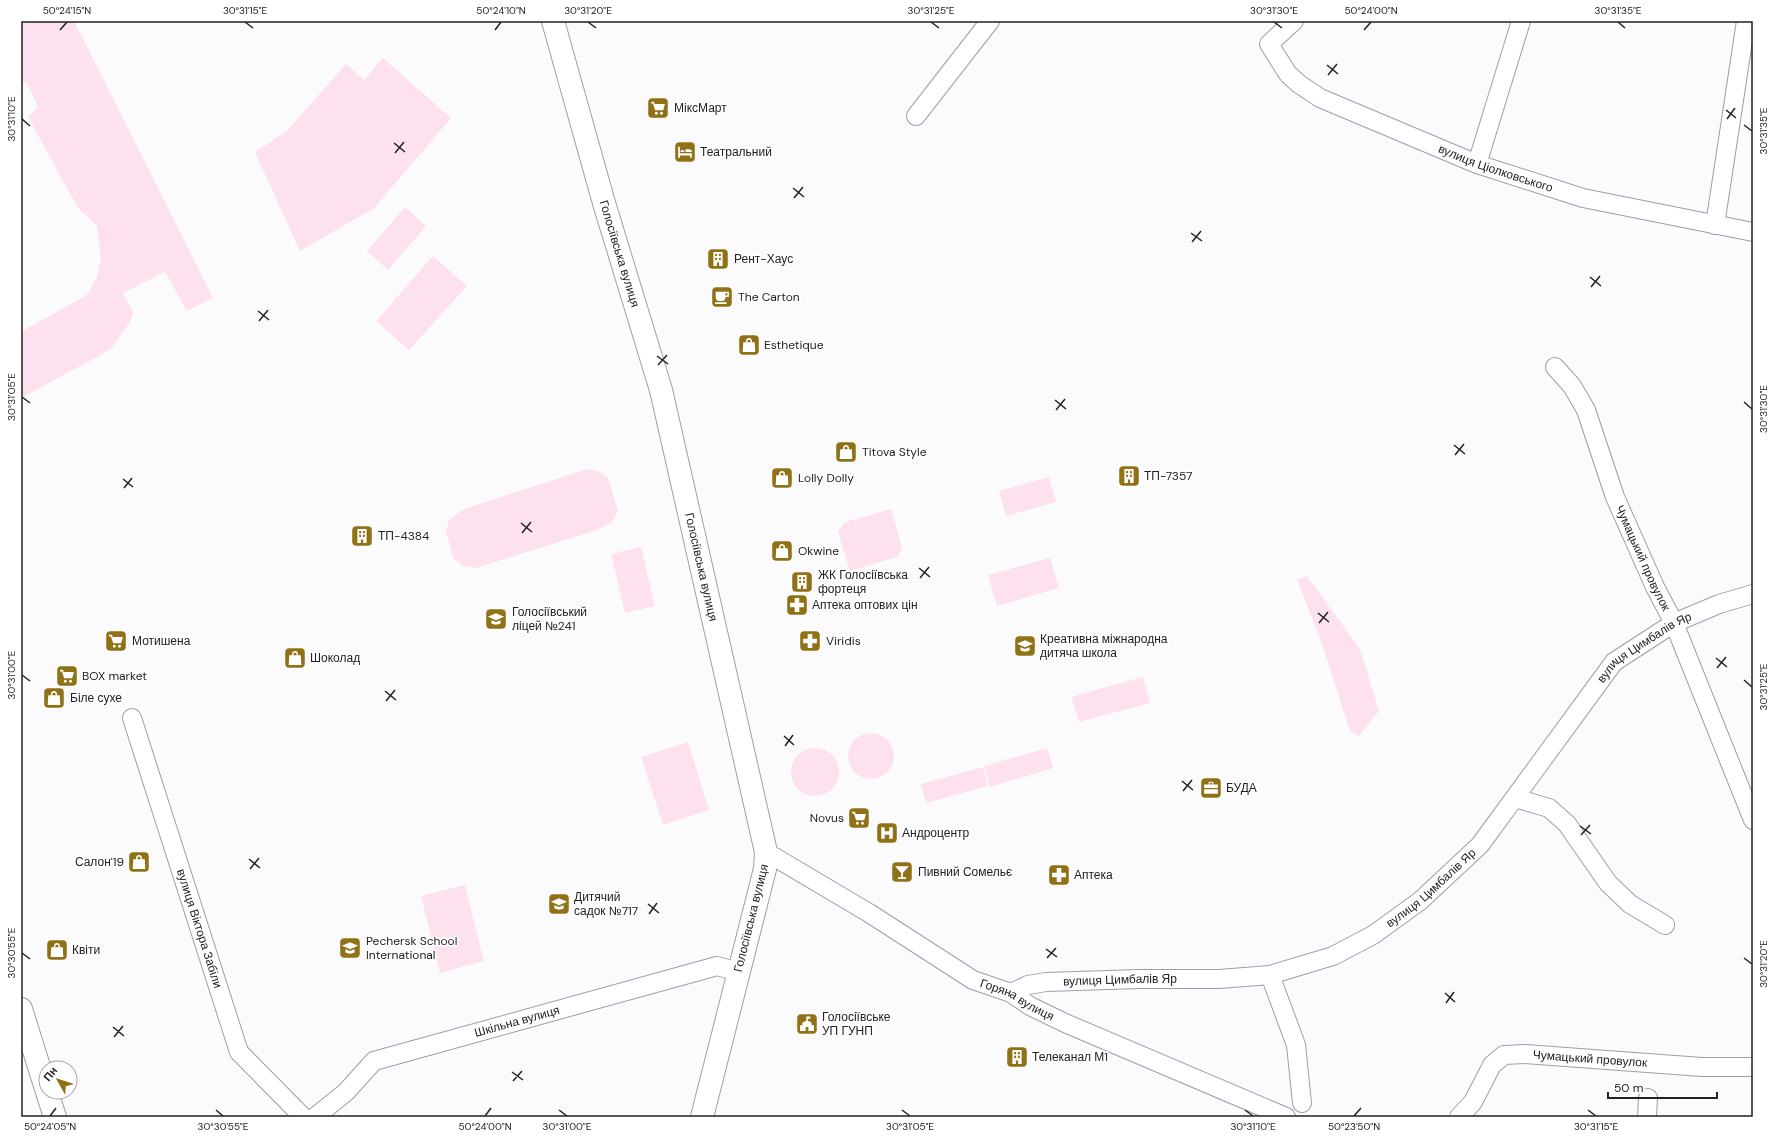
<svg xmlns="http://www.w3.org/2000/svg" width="1774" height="1138" viewBox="0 0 1774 1138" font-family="'DM Sans',sans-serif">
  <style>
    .green { fill: #fde1ee }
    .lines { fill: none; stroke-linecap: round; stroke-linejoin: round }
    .minor-casing { stroke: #9c9eac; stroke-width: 20 }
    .major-casing { stroke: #9c9eac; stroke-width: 24 }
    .highway-casing { stroke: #9c9eac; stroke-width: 24 }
    .minor { stroke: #fff; stroke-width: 18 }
    .major { stroke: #fff; stroke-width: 22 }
    .highway { stroke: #fff; stroke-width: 22 }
    .ticks { fill: none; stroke: #212127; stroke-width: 1.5 }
    .labels { text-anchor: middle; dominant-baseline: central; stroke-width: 3.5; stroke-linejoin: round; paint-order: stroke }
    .poi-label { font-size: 12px; fill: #212127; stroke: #fff; text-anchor: start }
    .street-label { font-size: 12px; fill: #212127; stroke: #fff }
    .neatline { fill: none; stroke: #212127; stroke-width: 1.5 }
    .ticks-label { font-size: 10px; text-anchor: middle; fill: #212127 }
  </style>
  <rect width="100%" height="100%" fill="#fbfbfe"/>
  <g class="green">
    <path d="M21 21H74L213 298 187 311 165 272 123 293 133 312 130 322 110 350 21 398V332L87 295 97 277 101 259 97 226 78 208 28 117 38 107 27 83 21 82Z"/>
    <path d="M383 58 451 118 374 208 300 251 255 152 287 131 346 64 364 80Z"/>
    <path d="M405 207 426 226 388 270 367 251Z"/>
    <path d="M433 256 467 286 409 350 376 321Z"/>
    <path d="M587 469 598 471 608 478 618 511 612 522 600 529 476 568 463 566 453 558 446 531 449 520 464 509Z"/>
    <path d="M1049 477 1056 502 1006 516 999 491Z"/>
    <path d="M891 509 902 548 897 557 850 571 838 532 845 522Z"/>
    <path d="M641 547 655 606 625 613 611 554Z"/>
    <path d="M1050 558 1059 588 997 606 988 575Z"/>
    <path d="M1307 576 1360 649 1379 711 1359 736 1350 731 1322 644 1297 579Z"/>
    <path d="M1143 677 1150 703 1079 722 1071 697Z"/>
    <circle cx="871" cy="756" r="23"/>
    <path d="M688 742 709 810 663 825 641 757Z"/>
    <path d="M1047 748 1053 768 990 787 984 766Z"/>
    <circle cx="815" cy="772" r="24"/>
    <path d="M983 767 988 786 926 803 921 784Z"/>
    <path d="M465 885 484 961 440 973 421 896Z"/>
  </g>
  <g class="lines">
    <g class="minor-casing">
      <g id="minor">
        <path id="s1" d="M1294 21 1269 44 1288 74 1299 84 1320 98 1477 164 1583 198 1753 232"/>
        <path d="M916 116 990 21"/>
        <path d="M1477 164 1521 21"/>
        <path d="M1715 225 1746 21"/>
        <path id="s2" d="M1555 367 1572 386 1586 410 1615 497 1655 587 1674 623 1753 820"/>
        <path id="s3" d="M132 718 239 1052 303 1117"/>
        <path d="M1515 798 1549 808 1567 824 1608 883 1630 904 1665 925"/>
        <path id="s4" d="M766 852 869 913 973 980 1011 993 1030 1006 1065 1023 1286 1117"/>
        <path d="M1270 975 1296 1045 1302 1103"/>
        <path id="s5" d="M1011 993 1028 985 1046 982 1139 979H1219L1270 975 1333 956 1373 935 1420 901 1480 845 1614 662 1674 623 1719 604 1753 594"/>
        <path id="s6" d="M315 1117 346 1092 374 1061 717 966 738 972"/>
        <path id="s7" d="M1459 1117 1473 1102 1492 1065 1504 1055 1525 1054 1702 1067H1753"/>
        <path d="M1647 1117 1648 1098"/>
      </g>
    </g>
    <g class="major-casing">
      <g id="major">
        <path id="s8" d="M553 21 604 203 661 390 766 852 765 869 702 1117"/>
      </g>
    </g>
    <g class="highway-casing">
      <g id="highway">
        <path d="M21 1009 46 1089"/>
        <path d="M47 1092 55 1117"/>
      </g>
    </g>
    <use href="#minor" class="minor"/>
    <use href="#major" class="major"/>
    <use href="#highway" class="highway"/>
  </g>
  <path class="ticks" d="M245 22 253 28M588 22 596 28M931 22 939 28M1274 22 1282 28M1618 22 1625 28M60 30 67 22M495 30 501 22M1364 30 1371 22M1327 65 1338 74M1328 75 1337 64M1726 110 1736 118M22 119 30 126M1727 119 1735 108M1744 125 1752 131M394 143 405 152M395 153 404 142M793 188 804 197M794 198 803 187M1191 233 1202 241M1192 242 1201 231M1590 277 1601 286M1591 287 1600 276M258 311 269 320M259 321 268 310M657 356 668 364M658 365 667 355M22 397 30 403M1055 400 1066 409M1744 402 1752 409M1056 410 1065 399M1454 445 1465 454M1455 455 1464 444M123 479 133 487M124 488 132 478M521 523 532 532M522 533 531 522M919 568 930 577M920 578 929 567M1318 613 1329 622M1319 623 1328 612M1716 658 1727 667M1717 668 1726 657M22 675 30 681M1744 680 1752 687M385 691 396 700M386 701 395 690M784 736 794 745M785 746 793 735M1182 781 1193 790M1183 791 1192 780M1580 826 1591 834M1581 835 1590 825M249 859 260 868M250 869 259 858M648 904 659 913M649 914 657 903M1046 949 1057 957M22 953 30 959M1047 958 1056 948M1744 958 1752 964M1445 993 1455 1002M1446 1003 1454 992M113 1027 124 1036M114 1037 123 1026M512 1072 523 1080M513 1081 522 1071M216 1110 223 1116M559 1110 567 1116M902 1110 910 1116M1245 1110 1253 1116M1588 1110 1596 1116M50 1116 56 1108M485 1116 491 1108M1354 1116 1361 1108"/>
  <defs>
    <g id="supermarket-square" transform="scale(1.15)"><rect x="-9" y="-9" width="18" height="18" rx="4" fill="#907116" stroke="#fff"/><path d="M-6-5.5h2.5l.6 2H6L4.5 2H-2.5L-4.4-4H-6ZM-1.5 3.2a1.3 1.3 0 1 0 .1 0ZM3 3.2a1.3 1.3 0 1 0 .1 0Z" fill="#fff"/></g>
    <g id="hotel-square" transform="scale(1.15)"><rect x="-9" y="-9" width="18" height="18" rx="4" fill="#907116" stroke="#fff"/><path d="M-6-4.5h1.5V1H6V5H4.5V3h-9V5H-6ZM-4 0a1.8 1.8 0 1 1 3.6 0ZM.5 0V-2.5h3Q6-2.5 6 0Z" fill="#fff"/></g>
    <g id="building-square" transform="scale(1.15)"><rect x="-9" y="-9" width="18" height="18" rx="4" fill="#907116" stroke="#fff"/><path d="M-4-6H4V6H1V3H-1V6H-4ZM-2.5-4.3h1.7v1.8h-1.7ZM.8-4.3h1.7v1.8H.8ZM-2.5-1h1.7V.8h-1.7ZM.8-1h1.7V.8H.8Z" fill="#fff"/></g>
    <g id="cafe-square" transform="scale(1.15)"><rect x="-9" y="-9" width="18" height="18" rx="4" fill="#907116" stroke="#fff"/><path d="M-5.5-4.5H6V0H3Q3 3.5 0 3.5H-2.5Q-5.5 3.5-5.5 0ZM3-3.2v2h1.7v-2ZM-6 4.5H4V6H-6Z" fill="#fff"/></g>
    <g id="shop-square" transform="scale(1.15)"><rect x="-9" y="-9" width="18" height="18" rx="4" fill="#907116" stroke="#fff"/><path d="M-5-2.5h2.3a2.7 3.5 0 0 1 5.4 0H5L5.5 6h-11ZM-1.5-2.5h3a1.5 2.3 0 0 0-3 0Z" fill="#fff"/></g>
    <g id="pharmacy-square" transform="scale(1.15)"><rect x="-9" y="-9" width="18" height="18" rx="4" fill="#907116" stroke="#fff"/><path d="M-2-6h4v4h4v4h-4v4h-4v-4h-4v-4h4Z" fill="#fff"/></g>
    <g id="school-square" transform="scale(1.15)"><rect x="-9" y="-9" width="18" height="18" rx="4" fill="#907116" stroke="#fff"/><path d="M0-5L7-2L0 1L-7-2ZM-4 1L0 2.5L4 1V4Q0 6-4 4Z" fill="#fff"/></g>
    <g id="office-square" transform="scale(1.15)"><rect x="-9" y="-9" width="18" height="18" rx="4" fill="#907116" stroke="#fff"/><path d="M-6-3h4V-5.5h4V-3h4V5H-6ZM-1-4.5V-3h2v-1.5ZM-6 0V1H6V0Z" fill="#fff"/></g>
    <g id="hospital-square" transform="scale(1.15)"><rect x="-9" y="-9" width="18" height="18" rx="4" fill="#907116" stroke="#fff"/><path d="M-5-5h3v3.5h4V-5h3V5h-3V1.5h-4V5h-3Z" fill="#fff"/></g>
    <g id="bar-square" transform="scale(1.15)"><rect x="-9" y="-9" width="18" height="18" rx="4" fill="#907116" stroke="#fff"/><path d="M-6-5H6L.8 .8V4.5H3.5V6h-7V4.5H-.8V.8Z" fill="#fff"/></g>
    <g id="civic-square" transform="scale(1.15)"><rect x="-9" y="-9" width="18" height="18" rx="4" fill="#907116" stroke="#fff"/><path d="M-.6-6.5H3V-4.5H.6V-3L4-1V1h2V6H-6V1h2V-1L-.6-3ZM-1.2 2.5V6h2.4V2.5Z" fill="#fff"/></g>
  </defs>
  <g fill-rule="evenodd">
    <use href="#supermarket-square" x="658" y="108"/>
    <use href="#hotel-square" x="685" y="152"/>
    <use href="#building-square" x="718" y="259"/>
    <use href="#cafe-square" x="722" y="297"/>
    <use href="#shop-square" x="749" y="345"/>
    <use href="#shop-square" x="846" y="452"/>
    <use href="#building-square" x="1129" y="476"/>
    <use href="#shop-square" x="782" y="478"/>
    <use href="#building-square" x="362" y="536"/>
    <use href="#shop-square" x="782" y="551"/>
    <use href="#building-square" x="802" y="582"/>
    <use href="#pharmacy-square" x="797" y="605"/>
    <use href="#school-square" x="496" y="619"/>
    <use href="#supermarket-square" x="116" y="641"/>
    <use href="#pharmacy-square" x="810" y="641"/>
    <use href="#school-square" x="1025" y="646"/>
    <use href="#shop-square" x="295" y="658"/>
    <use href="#supermarket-square" x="67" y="676"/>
    <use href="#shop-square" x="54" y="698"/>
    <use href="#office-square" x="1211" y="788"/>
    <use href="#supermarket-square" x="859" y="818"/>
    <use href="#hospital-square" x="887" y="833"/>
    <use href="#shop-square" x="139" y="862"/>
    <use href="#bar-square" x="902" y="872"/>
    <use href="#pharmacy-square" x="1059" y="875"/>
    <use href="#school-square" x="559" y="904"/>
    <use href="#school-square" x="350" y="948"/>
    <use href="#shop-square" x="57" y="950"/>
    <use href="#civic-square" x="807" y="1024"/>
    <use href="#building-square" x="1017" y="1057"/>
  </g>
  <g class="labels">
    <g class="poi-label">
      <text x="674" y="108">МіксМарт</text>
      <text x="700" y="152">Театральний</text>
      <text x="734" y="259">Рент-Хаус</text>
      <text x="738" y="297">The Carton</text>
      <text x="764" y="345">Esthetique</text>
      <text x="862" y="452">Titova Style</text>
      <text x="1144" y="476">ТП-7357</text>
      <text x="798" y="478">Lolly Dolly</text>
      <text x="378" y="536">ТП-4384</text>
      <text x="798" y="551">Okwine</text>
      <text x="818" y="575">ЖК Голосіївська<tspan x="818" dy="14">фортеця</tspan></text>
      <text x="812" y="605">Аптека оптових цін</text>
      <text x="512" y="612">Голосіївський<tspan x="512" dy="14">ліцей №241</tspan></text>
      <text x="1040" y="639">Креативна міжнародна<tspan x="1040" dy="14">дитяча школа</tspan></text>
      <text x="132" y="641">Мотишена</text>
      <text x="826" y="641">Viridis</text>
      <text x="310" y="658">Шоколад</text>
      <text x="82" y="676">BOX market</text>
      <text x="70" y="698">Біле сухе</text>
      <text x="1226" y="788">БУДА</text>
      <text x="844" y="818" text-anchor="end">Novus</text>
      <text x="902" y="833">Андроцентр</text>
      <text x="124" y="862" text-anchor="end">Салон'19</text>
      <text x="918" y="872">Пивний Сомельє</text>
      <text x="1074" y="875">Аптека</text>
      <text x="574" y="897">Дитячий<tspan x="574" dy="14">садок №717</tspan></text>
      <text x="366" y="941">Pechersk School<tspan x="366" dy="14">International</tspan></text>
      <text x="72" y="950">Квіти</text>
      <text x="822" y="1017">Голосіївське<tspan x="822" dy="14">УП ГУНП</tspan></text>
      <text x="1032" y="1057">Телеканал М1</text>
    </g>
    <g class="street-label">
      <text stroke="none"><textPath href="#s1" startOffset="299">вулиця Ціолковського</textPath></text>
      <text stroke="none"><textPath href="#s8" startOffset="242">Голосіївська вулиця</textPath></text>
      <text stroke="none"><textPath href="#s2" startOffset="212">Чумацький провулок</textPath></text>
      <text stroke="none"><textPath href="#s8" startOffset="566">Голосіївська вулиця</textPath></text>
      <text stroke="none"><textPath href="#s5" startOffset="772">вулиця Цимбалів Яр</textPath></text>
      <text stroke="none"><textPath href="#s5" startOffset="447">вулиця Цимбалів Яр</textPath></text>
      <text transform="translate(751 918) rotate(-76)">Голосіївська вулиця</text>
      <text stroke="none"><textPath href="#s3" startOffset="221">вулиця Віктора Забіли</textPath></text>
      <text stroke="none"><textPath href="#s5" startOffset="111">вулиця Цимбалів Яр</textPath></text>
      <text stroke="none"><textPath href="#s4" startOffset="292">Горяна вулиця</textPath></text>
      <text stroke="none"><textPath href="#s6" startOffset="230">Шкільна вулиця</textPath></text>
      <text stroke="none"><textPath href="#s7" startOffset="164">Чумацький провулок</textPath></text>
    </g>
  </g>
  <rect width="1774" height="1138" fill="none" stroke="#ffffff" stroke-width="44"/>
  <g transform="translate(58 1080) rotate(309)"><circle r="19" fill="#ffffff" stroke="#a6a6a9"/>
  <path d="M0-3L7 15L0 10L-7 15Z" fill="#907116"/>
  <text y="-6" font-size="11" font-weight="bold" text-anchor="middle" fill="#212127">Пн</text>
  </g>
  <path d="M1608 1092v6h109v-6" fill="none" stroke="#212127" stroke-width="2"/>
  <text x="1614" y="1092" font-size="12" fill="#212127" stroke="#ffffff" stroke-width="3" paint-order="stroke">50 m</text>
  <rect x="22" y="22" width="1730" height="1094" class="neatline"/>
  <g class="ticks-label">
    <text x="67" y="14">50°24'15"N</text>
    <text x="245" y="14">30°31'15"E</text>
    <text x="501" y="14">50°24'10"N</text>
    <text x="588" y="14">30°31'20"E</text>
    <text x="931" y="14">30°31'25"E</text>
    <text x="1274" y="14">30°31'30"E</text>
    <text x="1371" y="14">50°24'00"N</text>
    <text x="1618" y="14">30°31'35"E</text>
    <text transform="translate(11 119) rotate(-90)" y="4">30°31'10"E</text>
    <text transform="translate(1763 131) rotate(-90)" y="4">30°31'35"E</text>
    <text transform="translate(11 397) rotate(-90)" y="4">30°31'05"E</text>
    <text transform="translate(1763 409) rotate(-90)" y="4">30°31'30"E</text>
    <text transform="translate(11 675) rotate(-90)" y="4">30°31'00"E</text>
    <text transform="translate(1763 687) rotate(-90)" y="4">30°31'25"E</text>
    <text transform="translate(11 953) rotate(-90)" y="4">30°30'55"E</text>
    <text transform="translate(1763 964) rotate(-90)" y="4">30°31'20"E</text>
    <text x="50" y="1130">50°24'05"N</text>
    <text x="223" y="1130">30°30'55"E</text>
    <text x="485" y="1130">50°24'00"N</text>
    <text x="567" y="1130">30°31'00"E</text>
    <text x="910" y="1130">30°31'05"E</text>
    <text x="1253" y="1130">30°31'10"E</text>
    <text x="1354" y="1130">50°23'50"N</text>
    <text x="1596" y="1130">30°31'15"E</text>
  </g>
</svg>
